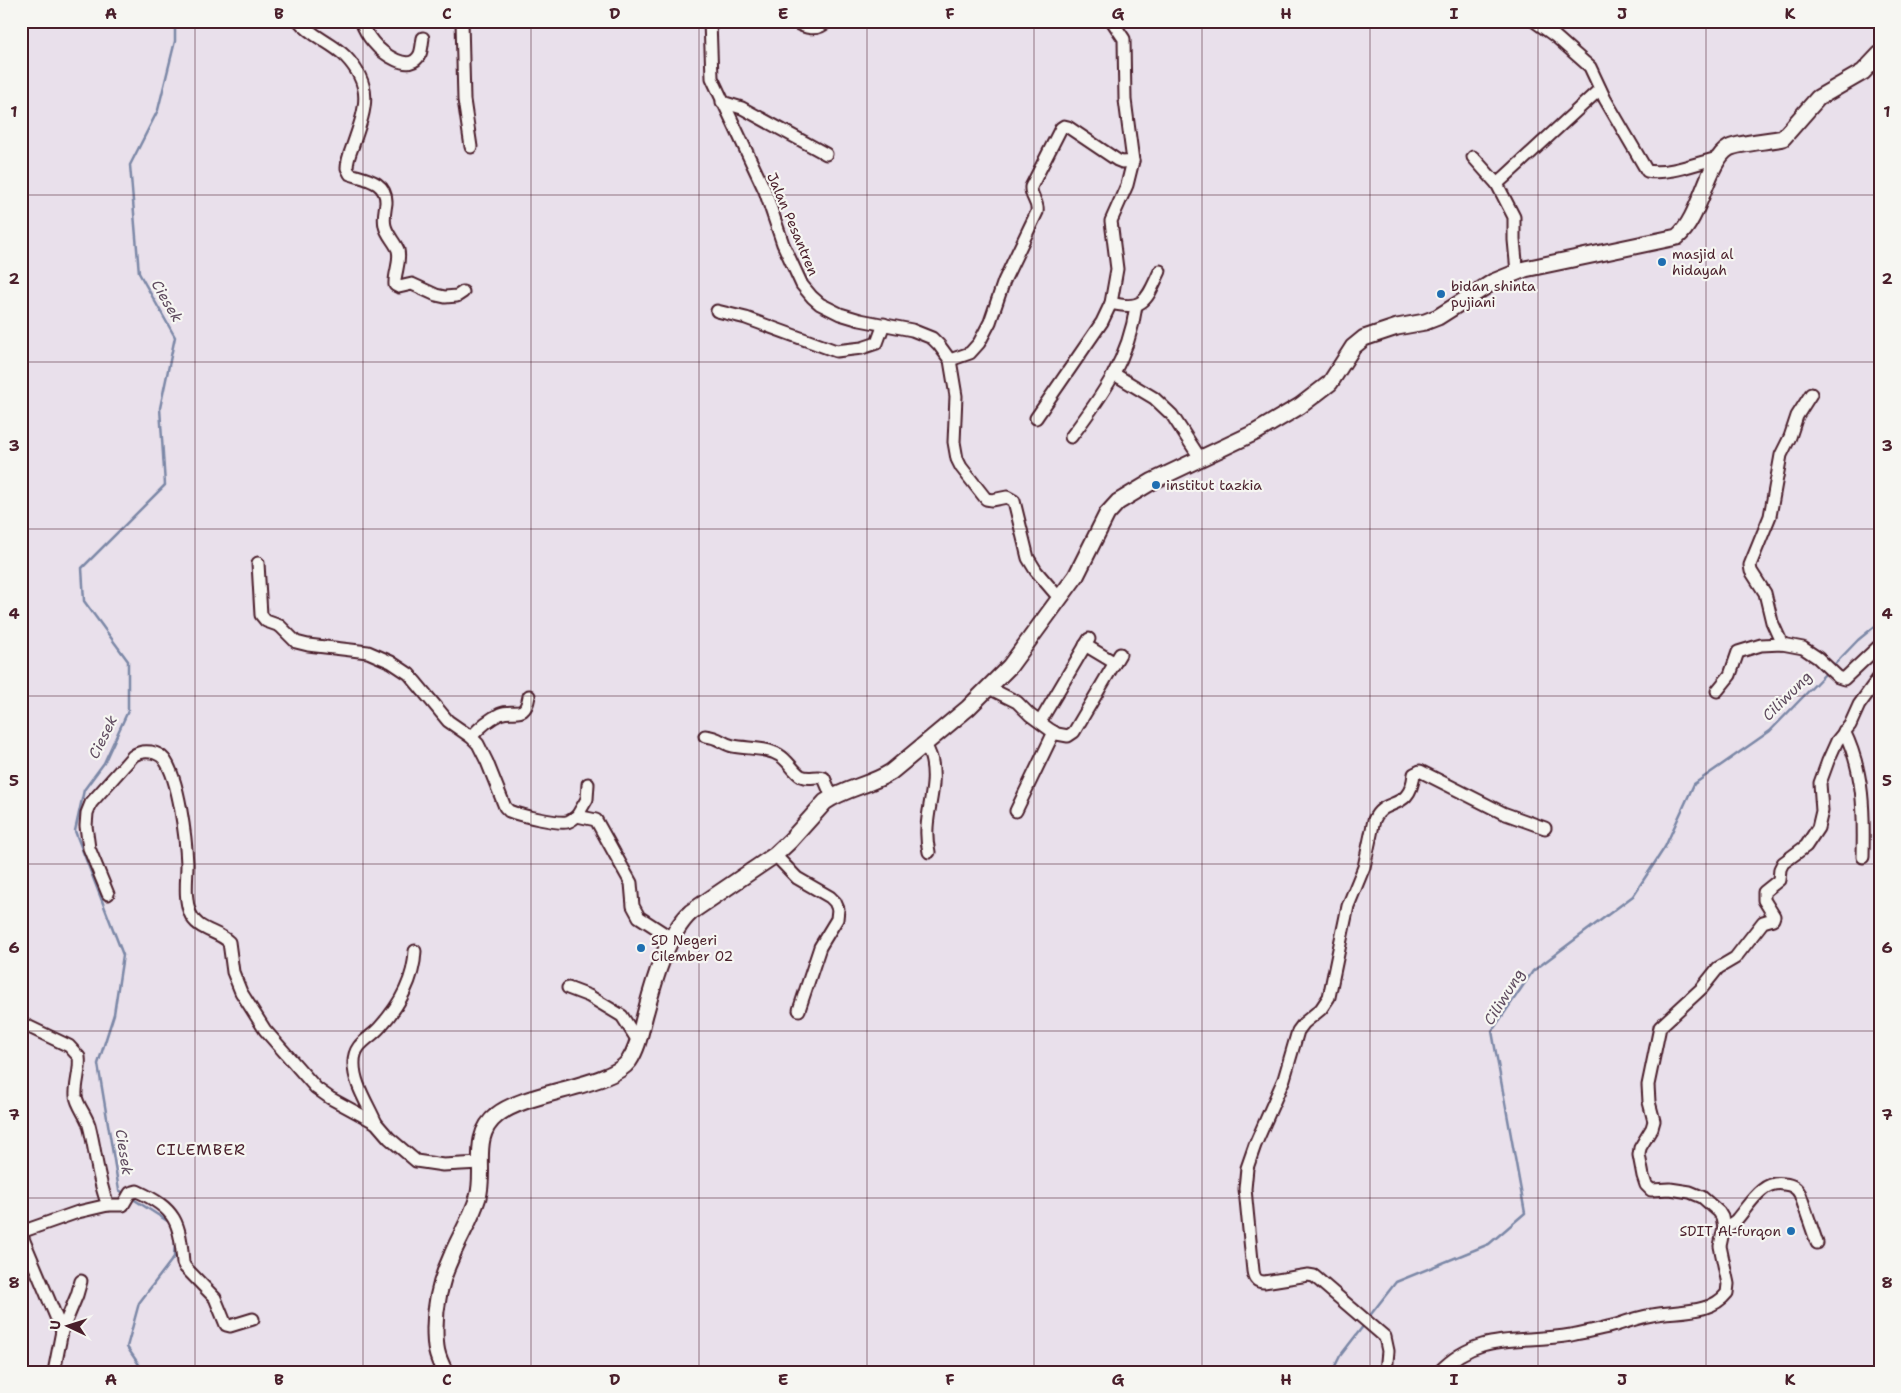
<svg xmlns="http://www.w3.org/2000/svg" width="1901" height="1393" viewBox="0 0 1901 1393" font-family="'Shantell Sans',sans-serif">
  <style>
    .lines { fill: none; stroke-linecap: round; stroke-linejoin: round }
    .stream { stroke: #7c88a7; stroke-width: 2.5 }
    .street-casing { stroke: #4a1f2b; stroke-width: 15 }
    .secondary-casing { stroke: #4a1f2b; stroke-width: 19 }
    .street { stroke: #f6f6f2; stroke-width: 11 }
    .secondary { stroke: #f6f6f2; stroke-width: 15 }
    .grid { fill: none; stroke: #4a1f2b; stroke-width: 1; stroke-opacity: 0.55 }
    .poi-dot { fill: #1f6fb2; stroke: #f6f6f2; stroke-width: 2 }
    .labels { text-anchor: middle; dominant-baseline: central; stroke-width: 4.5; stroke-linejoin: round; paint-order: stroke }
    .street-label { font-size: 14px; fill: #4a1f2b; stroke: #f6f6f2 }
    .poi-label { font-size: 14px; fill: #4a1f2b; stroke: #f6f6f2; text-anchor: start }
    .water-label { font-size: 15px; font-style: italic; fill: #5f4b5f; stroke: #f6f6f2 }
    .quarter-label { font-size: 16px; letter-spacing: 1px; fill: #4a1f2b; stroke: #f6f6f2 }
    .neatline { fill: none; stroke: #4a1f2b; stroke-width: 2 }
    .grid-label { font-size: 16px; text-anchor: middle; font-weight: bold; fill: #4a1f2b }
  </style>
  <rect width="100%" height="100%" fill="#e9e0eb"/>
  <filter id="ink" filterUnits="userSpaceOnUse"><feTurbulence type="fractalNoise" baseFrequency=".02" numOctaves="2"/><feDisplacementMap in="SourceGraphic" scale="10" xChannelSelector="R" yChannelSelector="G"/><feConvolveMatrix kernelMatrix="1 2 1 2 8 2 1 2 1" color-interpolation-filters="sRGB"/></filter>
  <g filter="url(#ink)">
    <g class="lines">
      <g class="stream">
        <path d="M1832 667 1858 640 1880 622"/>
        <path d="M125 1194 119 1190 98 1064 114 1014 123 955 75 831 84 790 104 763 128 711V661L84 601 82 568 165 485 160 408 175 337 139 273 130 165 158 110 175 41V21"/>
        <path d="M130 1197 172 1224"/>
        <path d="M1368 1318 1396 1282 1489 1244 1525 1213 1492 1031 1533 971 1633 896 1665 847 1694 784 1770 731 1828 671"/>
        <path d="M144 1372 127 1347 139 1303 174 1257 175 1242"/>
        <path d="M1332 1372 1340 1356 1364 1325"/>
      </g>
      <g class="street-casing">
        <g id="street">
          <path d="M299 21C311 36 332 43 345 56 375 87 365 110 353 145 350 153 347 160 347 168L350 174C365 179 387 181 386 203 385 211 383 218 385 226 387 235 395 242 398 250 401 263 394 273 395 285L399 287 412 284 436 295 445 297 457 296 463 292"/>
          <path d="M361 21C364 29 368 36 373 42 382 53 410 75 420 54 422 49 422 43 423 38"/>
          <path d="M462 21 464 100 471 147"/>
          <path d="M710 21 712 78 765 191 783 244 802 285 812 297 820 304 840 314 860 320 912 330 932 338 939 345 950 360 956 396 954 442 957 459 961 467 986 499 992 500 1007 497 1014 501 1028 558 1036 571 1060 599"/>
          <path d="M793 21C805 28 817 32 828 21"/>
          <path d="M1534 21 1555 36 1590 67 1605 99 1647 171C1669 175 1696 163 1718 158"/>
          <path d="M722 102 742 108 826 154"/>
          <path d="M1473 157 1497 184 1514 217V240L1517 272"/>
          <path d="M1497 184 1600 89"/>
          <path d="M1111 303C1145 312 1147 298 1160 271"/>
          <path d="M717 311 746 318 836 351 862 348 877 343 884 324"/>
          <path d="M950 360 970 353 979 343 990 322 1004 281 1037 212C1039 202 1030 197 1031 187L1061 128 1064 126 1068 127 1117 160 1122 162 1133 161 1125 100 1124 39 1112 21"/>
          <path d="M1114 374 1154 398 1172 415 1200 458"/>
          <path d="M1036 418 1102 322 1111 303 1117 269 1111 221 1127 185 1133 161"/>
          <path d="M1071 437C1102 396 1129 359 1136 306"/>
          <path d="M258 563 261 615 266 621 280 626 296 642 308 645 368 652 391 662 409 674 448 721 471 737 478 744 487 762 505 807 509 811C519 815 557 824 567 822 571 821 574 818 577 816L596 820 631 883 633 906 639 917 673 939"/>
          <path d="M1782 644 1772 622 1765 593 1751 571 1750 565 1770 516 1781 455 1790 437 1797 416 1811 394"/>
          <path d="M1085 645 1115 663"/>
          <path d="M989 688 1017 702 1030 715 1049 729 1057 734 1068 736 1074 732 1120 654"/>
          <path d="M1717 691 1730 675 1738 652 1761 645 1782 644 1803 648 1818 658 1838 677 1844 679 1880 645"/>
          <path d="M1040 722 1089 639"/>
          <path d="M1844 731C1864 771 1864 813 1863 857"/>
          <path d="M705 736C720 737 722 744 733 746 748 749 766 747 779 755 788 760 793 771 801 776 809 780 817 775 824 778L832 797"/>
          <path d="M471 737C479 728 489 719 500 714 514 708 525 721 529 696"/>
          <path d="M925 744C928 750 931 755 932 762 938 793 921 819 929 852"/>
          <path d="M1016 811 1054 732"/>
          <path d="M577 816 587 799 588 784"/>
          <path d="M775 855 797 878 830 897 835 902 838 909 837 919 820 947 799 1010"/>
          <path d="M108 894 89 848 86 826 87 813 91 803 133 756C138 752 144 751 151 752 156 753 161 755 164 759 179 778 186 840 187 864 187 880 184 897 190 913 197 931 217 930 229 942L233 972 241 992 265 1030 316 1088 330 1098 376 1123 389 1138 416 1161 443 1165 480 1163"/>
          <path d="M568 988 589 996 622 1016 638 1041"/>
          <path d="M21 1023 69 1046 79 1057C81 1070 75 1083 76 1096 77 1105 86 1115 89 1125 96 1151 97 1179 108 1205"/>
          <path d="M376 1123C368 1104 353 1083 354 1062 354 1043 370 1039 380 1027 399 1006 414 979 415 951"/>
          <path d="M1724 1227C1728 1225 1734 1223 1737 1219 1750 1204 1762 1180 1784 1184 1792 1185 1796 1187 1800 1194L1817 1243"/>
          <path d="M21 1232 78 1212 108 1205H123L130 1193 137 1191C176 1209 180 1222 183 1263L185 1267 215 1298 226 1325 230 1326 253 1319"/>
          <path d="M21 1234 62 1331 54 1372"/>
          <path d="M62 1331 77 1295 81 1281"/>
          <path d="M1386 1372 1388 1351 1385 1337 1314 1276 1308 1275 1264 1282C1257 1282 1254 1278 1253 1271L1245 1189 1247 1168 1255 1145 1284 1079 1298 1031 1304 1023 1321 1009 1329 997 1348 906 1364 867 1374 820C1384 796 1410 813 1414 774L1420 771 1503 813 1545 828"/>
          <path d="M1439 1372C1479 1330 1520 1344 1571 1335 1586 1332 1601 1329 1616 1325 1628 1321 1640 1317 1652 1315 1677 1310 1710 1315 1727 1293L1728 1284 1720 1246 1724 1227 1722 1217 1719 1212 1702 1197 1690 1192 1670 1189 1651 1190 1646 1185 1643 1176 1639 1155 1640 1148 1652 1128 1654 1121 1649 1102 1648 1085 1660 1027 1702 988 1718 968 1735 958 1763 922 1773 919 1774 916 1764 900V892L1779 880 1780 869 1783 863 1806 846 1818 828 1822 811 1820 783 1828 761 1837 741 1850 725 1859 705 1880 676"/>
        </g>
      </g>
      <g class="secondary-casing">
        <path id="secondary" d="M445 1372C436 1355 435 1347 435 1328 435 1303 441 1279 452 1255 460 1236 472 1217 478 1197 486 1170 470 1136 497 1115 527 1091 610 1087 629 1061 639 1046 641 1028 646 1011 654 981 667 934 691 912L775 855 790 841 825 802C845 788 871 785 891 772L968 708 1010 666 1076 576 1107 514 1118 502 1153 481 1256 432 1300 406 1330 383 1353 347 1364 338 1397 327 1425 322 1438 317 1493 282 1525 269 1677 237C1701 218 1707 160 1729 148 1738 143 1771 141 1783 138L1818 98 1863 72 1880 54"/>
      </g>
      <use href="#street" class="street"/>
      <use href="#secondary" class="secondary"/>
    </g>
  </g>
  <path class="grid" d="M195 21V1372M363 21V1372M531 21V1372M699 21V1372M867 21V1372M1034 21V1372M1202 21V1372M1370 21V1372M1538 21V1372M1706 21V1372M21 195H1880M21 362H1880M21 529H1880M21 696H1880M21 864H1880M21 1031H1880M21 1198H1880"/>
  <g class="poi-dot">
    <circle cx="1662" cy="262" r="5"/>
    <circle cx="1441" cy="294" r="5"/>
    <circle cx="1156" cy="485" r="5"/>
    <circle cx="641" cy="948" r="5"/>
    <circle cx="1791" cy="1231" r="5"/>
  </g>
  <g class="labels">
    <g class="street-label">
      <text transform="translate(793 224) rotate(67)">Jalan Pesantren</text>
    </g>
    <g class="poi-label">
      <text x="1672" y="254">masjid al<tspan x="1672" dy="16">hidayah</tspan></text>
      <text x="1451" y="286">bidan shinta<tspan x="1451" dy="16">pujiani</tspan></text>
      <text x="1166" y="485">institut tazkia</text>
      <text x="651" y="940">SD Negeri<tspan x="651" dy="16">Cilember 02</tspan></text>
      <text x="1781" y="1231" text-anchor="end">SDIT Al-furqon</text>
    </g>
    <g class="water-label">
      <text transform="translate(167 301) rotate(60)">Ciesek</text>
      <text transform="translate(1787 696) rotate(-45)">Ciliwung</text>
      <text transform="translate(103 737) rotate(-64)">Ciesek</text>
      <text transform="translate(1504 997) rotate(-58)">Ciliwung</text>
      <text transform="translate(124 1152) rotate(81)">Ciesek</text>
    </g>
    <g class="quarter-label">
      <text x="201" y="1149">CILEMBER</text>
    </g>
  </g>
  <rect width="1901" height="1393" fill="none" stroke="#f6f6f2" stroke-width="55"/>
  <g transform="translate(68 1326) rotate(274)" stroke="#f6f6f2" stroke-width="4" paint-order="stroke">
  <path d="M0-4L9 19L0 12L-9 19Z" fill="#4a1f2b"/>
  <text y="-8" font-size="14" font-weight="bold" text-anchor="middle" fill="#4a1f2b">U</text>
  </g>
  <rect x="28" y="28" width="1846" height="1338" class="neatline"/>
  <g class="grid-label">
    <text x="111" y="19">A</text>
    <text x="279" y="19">B</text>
    <text x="447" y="19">C</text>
    <text x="615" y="19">D</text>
    <text x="783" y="19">E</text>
    <text x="950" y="19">F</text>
    <text x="1118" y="19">G</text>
    <text x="1286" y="19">H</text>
    <text x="1454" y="19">I</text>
    <text x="1622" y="19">J</text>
    <text x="1790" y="19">K</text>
    <text x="14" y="117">1</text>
    <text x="1887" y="117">1</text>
    <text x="14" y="284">2</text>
    <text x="1887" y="284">2</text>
    <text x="14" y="451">3</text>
    <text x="1887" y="451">3</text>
    <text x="14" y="619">4</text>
    <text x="1887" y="619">4</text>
    <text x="14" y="786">5</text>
    <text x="1887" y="786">5</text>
    <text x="14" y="953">6</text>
    <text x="1887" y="953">6</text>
    <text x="14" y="1120">7</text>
    <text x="1887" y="1120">7</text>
    <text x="14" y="1288">8</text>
    <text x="1887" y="1288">8</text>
    <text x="111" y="1385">A</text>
    <text x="279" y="1385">B</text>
    <text x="447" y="1385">C</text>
    <text x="615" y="1385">D</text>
    <text x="783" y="1385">E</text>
    <text x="950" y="1385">F</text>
    <text x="1118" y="1385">G</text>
    <text x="1286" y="1385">H</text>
    <text x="1454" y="1385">I</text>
    <text x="1622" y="1385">J</text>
    <text x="1790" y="1385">K</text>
  </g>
</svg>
